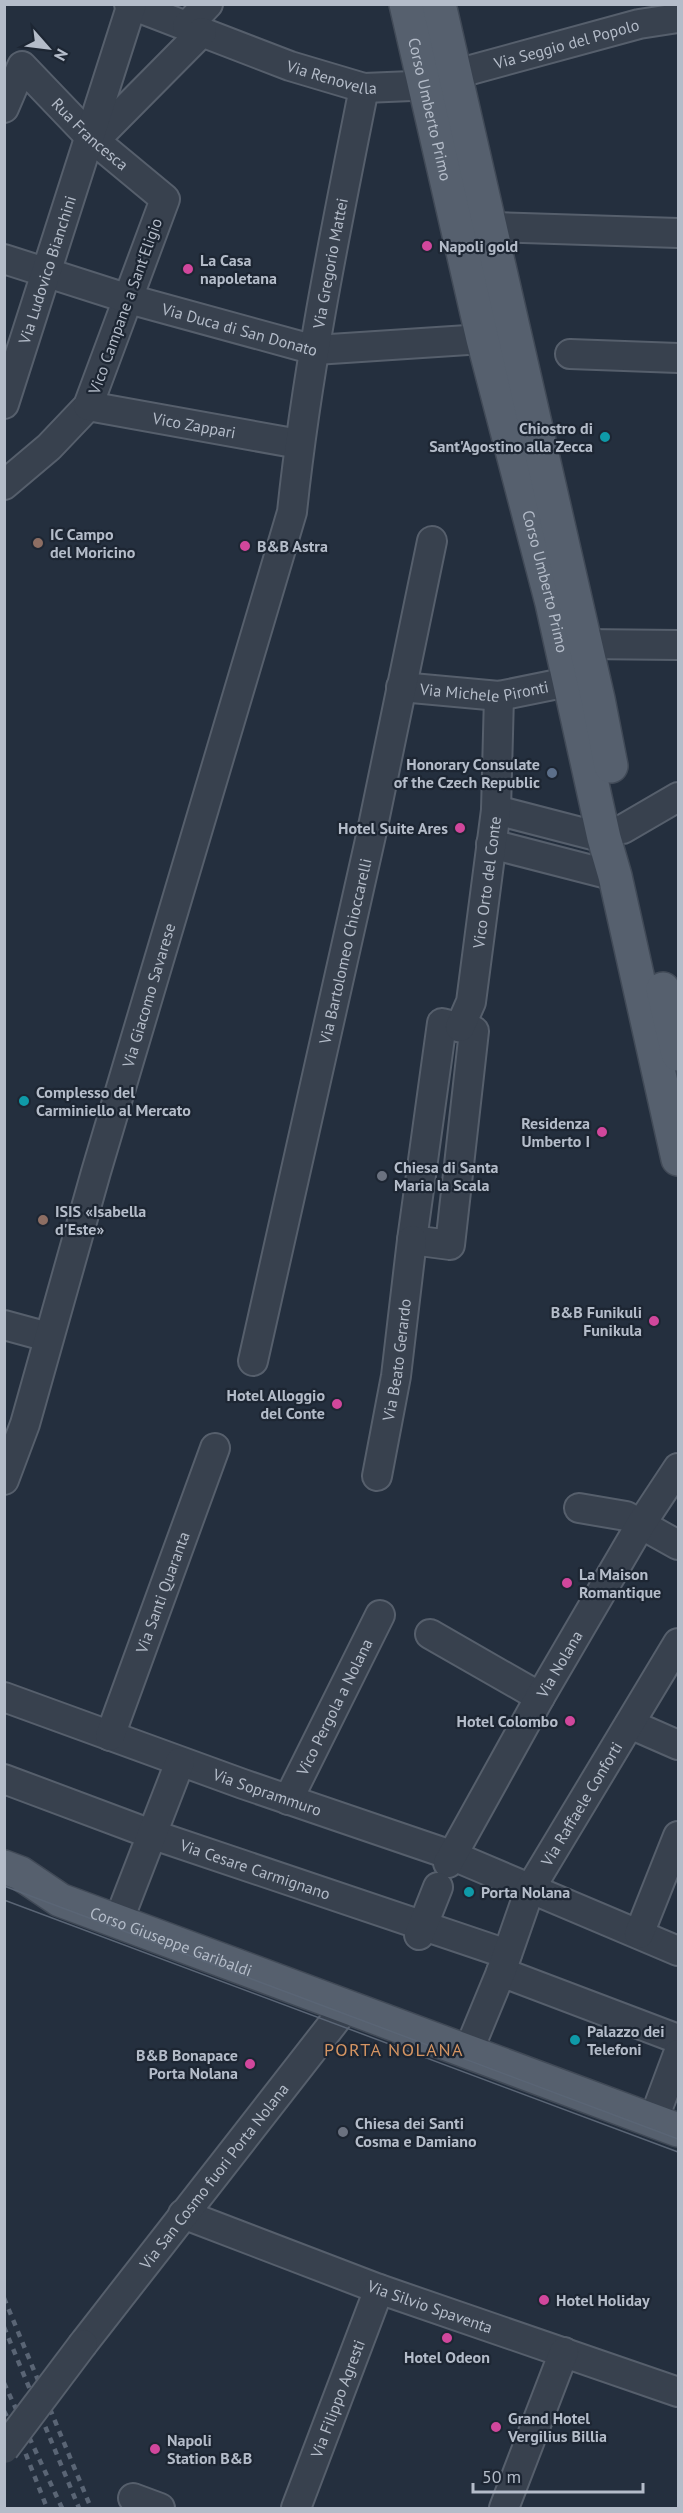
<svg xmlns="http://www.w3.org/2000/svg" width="683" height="2513" viewBox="0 0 683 2513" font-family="'PT Sans',sans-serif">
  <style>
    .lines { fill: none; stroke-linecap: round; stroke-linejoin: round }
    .minor-casing { stroke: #565f6c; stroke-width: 32 }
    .major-casing { stroke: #414a57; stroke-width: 36 }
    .minor { stroke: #38414e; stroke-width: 28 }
    .major { stroke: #56606e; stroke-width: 33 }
    .tram { stroke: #5a6575; stroke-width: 1.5 }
    .rail { stroke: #5a6575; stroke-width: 4.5; stroke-dasharray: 6 6; stroke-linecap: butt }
    .minor-bridge-casing { stroke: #565f6c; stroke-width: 32; stroke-linecap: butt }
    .minor-bridge { stroke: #38414e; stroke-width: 28 }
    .hotel-dot { fill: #d1479c; stroke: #1d2633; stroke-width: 2 }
    .culture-dot { fill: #0f9aa8; stroke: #1d2633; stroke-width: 2 }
    .education-dot { fill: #8d6e63; stroke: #1d2633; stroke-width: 2 }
    .service-dot { fill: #5c6f8a; stroke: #1d2633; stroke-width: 2 }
    .worship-dot { fill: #6b7280; stroke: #1d2633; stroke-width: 2 }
    .labels { text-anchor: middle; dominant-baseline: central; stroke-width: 4.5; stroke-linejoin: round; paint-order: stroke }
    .street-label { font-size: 16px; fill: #b4bcc9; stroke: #1d2633 }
    .poi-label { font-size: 16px; font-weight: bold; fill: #b4bcc9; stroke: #1d2633; text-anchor: start }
    .neighbourhood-label { font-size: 18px; letter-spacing: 1.5px; fill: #d59563; stroke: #1d2633 }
  </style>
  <rect width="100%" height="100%" fill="#242f3e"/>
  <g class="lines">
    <g class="minor-casing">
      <g id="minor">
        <path id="s1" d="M129 4 290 66 364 88 412 86 639 24 678 18"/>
        <path d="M187 26 208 4"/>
        <path id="s2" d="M4 108 22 66 89 136 165 199 88 406 49 447 4 485"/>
        <path d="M94 141 202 32"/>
        <path d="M491 227 678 233"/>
        <path id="s3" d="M4 259 129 299 315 350 483 339"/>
        <path d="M570 354 678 358"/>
        <path id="s4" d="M4 404 132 4"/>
        <path id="s5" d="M88 406 299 444"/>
        <path d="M584 644 678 645"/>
        <path id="s6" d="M401 687 499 696 568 682"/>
        <path d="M496 810 604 838"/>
        <path d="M623 829 678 797"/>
        <path d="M491 844 615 876"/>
        <path d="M442 1023 474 1031 450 1245 412 1240Z"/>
        <path id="s7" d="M460 1027 471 1002 496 810 499 696"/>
        <path d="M4 1325 48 1337"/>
        <path id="s8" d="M253 1361 372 831 432 541"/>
        <path id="s9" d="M377 1476 396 1376 412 1240"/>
        <path id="s10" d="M4 1480 25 1424 96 1172 292 512C307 369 336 228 364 88"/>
        <path d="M579 1508 626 1516 678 1545"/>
        <path d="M430 1634 540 1697"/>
        <path id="s11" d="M4 1697 243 1784 451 1855 678 1951"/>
        <path d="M630 1724 678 1745"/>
        <path id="s12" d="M110 1736 215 1448"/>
        <path id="s13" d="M4 1779 151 1834 507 1954"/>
        <path id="s14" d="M288 1800 380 1615"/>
        <path id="s15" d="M448 1863 540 1697 641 1524 678 1468"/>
        <path d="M118 1922 180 1762"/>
        <path d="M639 1934 678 1836"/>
        <path d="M419 1935 438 1887"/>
        <path d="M501 1972 678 2039"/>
        <path id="s16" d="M468 2052 501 1972 530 1889 678 1643"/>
        <path d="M653 2121 678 2054"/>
        <path id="s17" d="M183 2214 379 2289 678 2392"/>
        <path id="s18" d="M83 2344 338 2017 343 2006"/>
        <path d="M133 2498 160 2508"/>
        <path id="s19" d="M296 2508 379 2289"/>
        <path d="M504 2508 564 2352"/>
      </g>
    </g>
    <g class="major-casing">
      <g id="major">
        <path id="s20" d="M406 4 483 339 552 603 604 838 615 876 678 1159"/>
        <path d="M439 4 598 699 611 766"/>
        <path d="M663 989 678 1054"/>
        <path id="s21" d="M4 1867 20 1873 60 1900 678 2130"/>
      </g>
    </g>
    <use href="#minor" class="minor"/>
    <use href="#major" class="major"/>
    <g class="tram">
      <path d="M4 1886 678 2139"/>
      <path d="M4 1900 678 2152"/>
    </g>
    <g class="rail">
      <path d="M4 2298 91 2508"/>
      <path d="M4 2327 79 2508"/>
      <path d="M4 2383 62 2508"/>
      <path d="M4 2411 25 2452 47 2508"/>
    </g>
    <g class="minor-bridge-casing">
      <path id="minor-bridge" d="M4 2449 83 2344"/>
    </g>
    <use href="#minor-bridge" class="minor-bridge"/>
  </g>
  <g class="hotel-dot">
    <circle cx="427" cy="246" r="6"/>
    <circle cx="188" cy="269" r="6"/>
    <circle cx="245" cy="546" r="6"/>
    <circle cx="460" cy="828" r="6"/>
    <circle cx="602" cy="1132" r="6"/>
    <circle cx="654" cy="1321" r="6"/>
    <circle cx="337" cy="1404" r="6"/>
    <circle cx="567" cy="1583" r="6"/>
    <circle cx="570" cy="1721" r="6"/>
    <circle cx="250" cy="2064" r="6"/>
    <circle cx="544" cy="2300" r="6"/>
    <circle cx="447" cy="2338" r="6"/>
    <circle cx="496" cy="2427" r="6"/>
    <circle cx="155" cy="2449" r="6"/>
  </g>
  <g class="culture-dot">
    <circle cx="605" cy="437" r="6"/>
    <circle cx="24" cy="1101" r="6"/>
    <circle cx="469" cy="1892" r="6"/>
    <circle cx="575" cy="2040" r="6"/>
  </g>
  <g class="education-dot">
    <circle cx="38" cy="543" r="6"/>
    <circle cx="43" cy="1220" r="6"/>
  </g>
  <circle class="service-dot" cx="552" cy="773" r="6"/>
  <g class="worship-dot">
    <circle cx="382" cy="1176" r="6"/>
    <circle cx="343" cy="2132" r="6"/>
  </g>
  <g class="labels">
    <g class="street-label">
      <text stroke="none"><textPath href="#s1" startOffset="458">Via Seggio del Popolo</textPath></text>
      <text stroke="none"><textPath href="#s1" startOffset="216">Via Renovella</textPath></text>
      <text stroke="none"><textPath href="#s20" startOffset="108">Corso Umberto Primo</textPath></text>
      <text stroke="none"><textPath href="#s2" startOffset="142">Rua Francesca</textPath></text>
      <text stroke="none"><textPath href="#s10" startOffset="1262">Via Gregorio Mattei</textPath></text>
      <text stroke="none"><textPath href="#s4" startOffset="141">Via Ludovico Bianchini</textPath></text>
      <text transform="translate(125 306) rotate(-70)">Vico Campane a Sant'Eligio</text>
      <text stroke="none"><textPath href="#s3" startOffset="246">Via Duca di San Donato</textPath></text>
      <text stroke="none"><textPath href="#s5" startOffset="108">Vico Zappari</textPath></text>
      <text stroke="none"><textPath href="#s20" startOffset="594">Corso Umberto Primo</textPath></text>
      <text stroke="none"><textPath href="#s6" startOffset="84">Via Michele Pironti</textPath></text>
      <text stroke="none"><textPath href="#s7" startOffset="148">Vico Orto del Conte</textPath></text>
      <text stroke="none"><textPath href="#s8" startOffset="420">Via Bartolomeo Chioccarelli</textPath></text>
      <text stroke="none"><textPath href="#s10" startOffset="506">Via Giacomo Savarese</textPath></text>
      <text stroke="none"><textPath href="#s9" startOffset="118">Via Beato Gerardo</textPath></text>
      <text stroke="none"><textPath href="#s12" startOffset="153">Via Santi Quaranta</textPath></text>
      <text stroke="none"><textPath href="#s15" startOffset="228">Via Nolana</textPath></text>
      <text stroke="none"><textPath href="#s14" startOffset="104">Vico Pergola a Nolana</textPath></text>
      <text stroke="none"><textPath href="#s11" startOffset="280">Via Soprammuro</textPath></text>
      <text stroke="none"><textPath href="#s16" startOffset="274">Via Raffaele Conforti</textPath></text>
      <text stroke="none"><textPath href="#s13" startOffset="267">Via Cesare Carmignano</textPath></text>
      <text stroke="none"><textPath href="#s21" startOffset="184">Corso Giuseppe Garibaldi</textPath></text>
      <text stroke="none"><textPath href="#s18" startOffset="213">Via San Cosmo fuori Porta Nolana</textPath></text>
      <text stroke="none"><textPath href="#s17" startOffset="264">Via Silvio Spaventa</textPath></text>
      <text stroke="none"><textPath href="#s19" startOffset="117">Via Filippo Agresti</textPath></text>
    </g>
    <g class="poi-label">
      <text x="439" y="246">Napoli gold</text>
      <text x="200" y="260">La Casa<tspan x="200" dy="18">napoletana</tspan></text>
      <text x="593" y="428" text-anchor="end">Chiostro di<tspan x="593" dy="18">Sant'Agostino alla Zecca</tspan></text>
      <text x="50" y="534">IC Campo<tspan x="50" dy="18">del Moricino</tspan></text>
      <text x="257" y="546">B&amp;B Astra</text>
      <text x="540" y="764" text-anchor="end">Honorary Consulate<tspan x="540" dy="18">of the Czech Republic</tspan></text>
      <text x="448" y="828" text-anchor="end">Hotel Suite Ares</text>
      <text x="36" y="1092">Complesso del<tspan x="36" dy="18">Carminiello al Mercato</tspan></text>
      <text x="590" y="1123" text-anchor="end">Residenza<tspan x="590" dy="18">Umberto I</tspan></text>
      <text x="394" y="1167">Chiesa di Santa<tspan x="394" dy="18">Maria la Scala</tspan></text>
      <text x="55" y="1211">ISIS «Isabella<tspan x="55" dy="18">d'Este»</tspan></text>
      <text x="642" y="1312" text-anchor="end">B&amp;B Funikuli<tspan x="642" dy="18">Funikula</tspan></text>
      <text x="325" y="1395" text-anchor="end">Hotel Alloggio<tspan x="325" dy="18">del Conte</tspan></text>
      <text x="579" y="1574">La Maison<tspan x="579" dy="18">Romantique</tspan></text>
      <text x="558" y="1721" text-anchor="end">Hotel Colombo</text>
      <text x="481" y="1892">Porta Nolana</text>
      <text x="587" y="2031">Palazzo dei<tspan x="587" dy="18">Telefoni</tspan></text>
      <text x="238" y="2055" text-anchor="end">B&amp;B Bonapace<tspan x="238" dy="18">Porta Nolana</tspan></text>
      <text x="355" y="2123">Chiesa dei Santi<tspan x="355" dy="18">Cosma e Damiano</tspan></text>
      <text x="556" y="2300">Hotel Holiday</text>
      <text x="447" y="2357" text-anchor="middle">Hotel Odeon</text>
      <text x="508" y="2418">Grand Hotel<tspan x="508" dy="18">Vergilius Billia</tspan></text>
      <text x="167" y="2440">Napoli<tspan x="167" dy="18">Station B&amp;B</tspan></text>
    </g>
    <g class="neighbourhood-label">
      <text x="394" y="2049">PORTA NOLANA</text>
    </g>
  </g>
  <rect width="683" height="2513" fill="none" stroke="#b4bcc9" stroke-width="12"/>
  <g transform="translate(48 48) rotate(118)" stroke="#1d2633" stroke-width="4.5" paint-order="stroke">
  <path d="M0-4.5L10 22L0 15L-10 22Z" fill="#b4bcc9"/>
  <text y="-9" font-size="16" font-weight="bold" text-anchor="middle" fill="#b4bcc9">N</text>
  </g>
  <path d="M473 2483v9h170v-9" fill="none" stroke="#b4bcc9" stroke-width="3"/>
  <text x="482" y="2483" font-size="18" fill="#b4bcc9" stroke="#1d2633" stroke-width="4.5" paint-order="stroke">50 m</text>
</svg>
